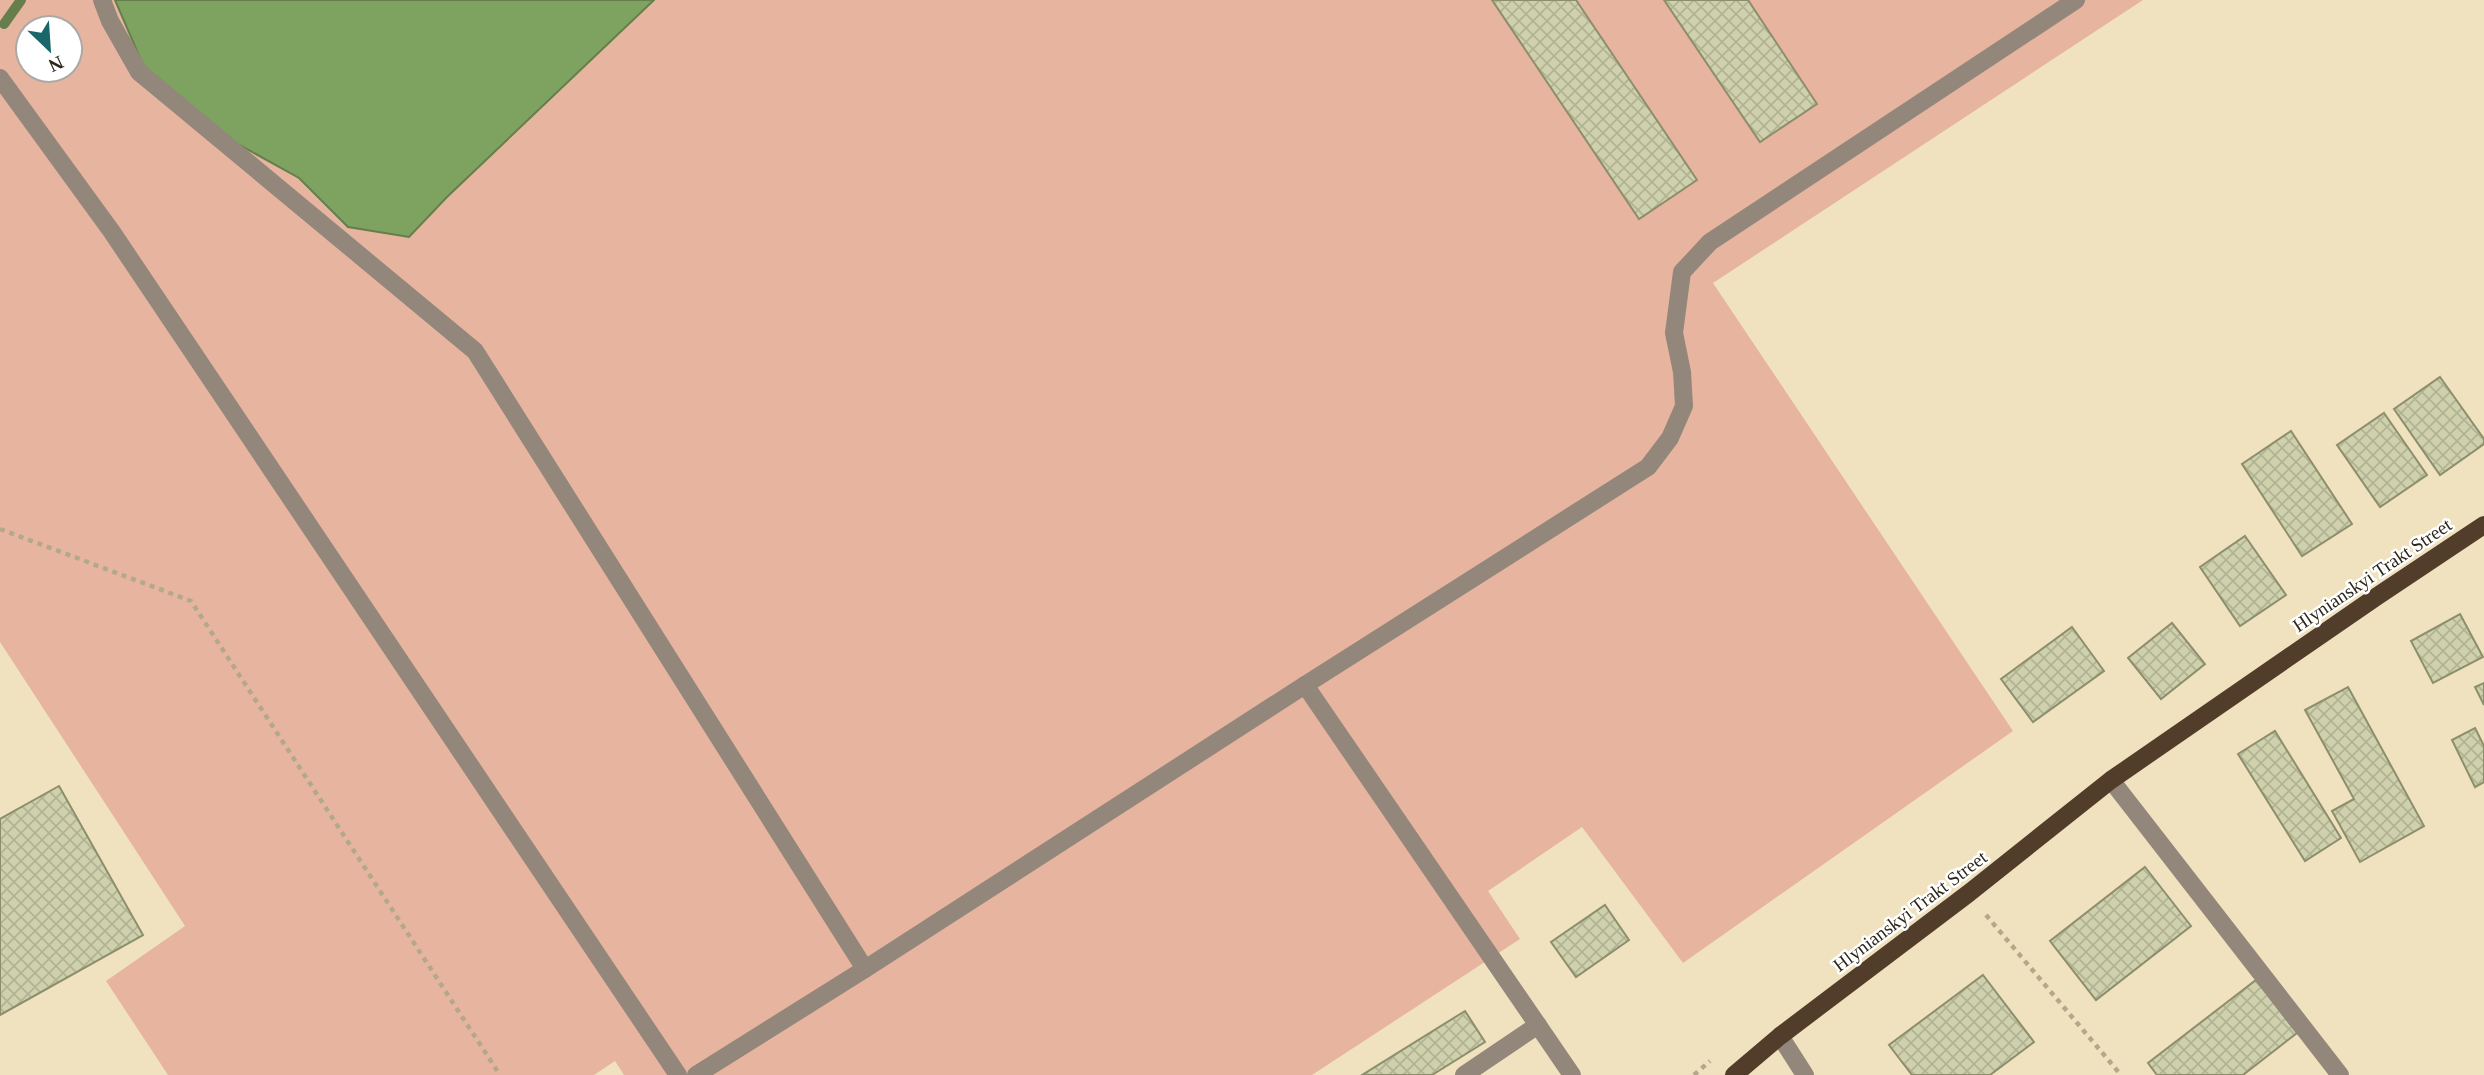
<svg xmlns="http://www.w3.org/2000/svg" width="2484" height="1075" viewBox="0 0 2484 1075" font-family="'Times New Roman',serif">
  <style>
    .green { fill: #e7b59f; fill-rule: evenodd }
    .water { fill: #7ea360; stroke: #657e4b; stroke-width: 2 }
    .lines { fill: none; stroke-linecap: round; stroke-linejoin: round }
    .stream { stroke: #657e4b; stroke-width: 10 }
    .building { fill: url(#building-cross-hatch); stroke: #8c8e6c; stroke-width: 2 }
    .path { stroke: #b3a88b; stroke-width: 4.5; stroke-dasharray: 5 5; stroke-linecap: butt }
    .minor { stroke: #93877b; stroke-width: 18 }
    .major { stroke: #513d29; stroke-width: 18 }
    .labels { text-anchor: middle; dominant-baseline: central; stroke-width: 5; stroke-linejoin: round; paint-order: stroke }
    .street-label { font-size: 19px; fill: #2c2719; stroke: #fff }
  </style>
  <defs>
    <pattern id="building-cross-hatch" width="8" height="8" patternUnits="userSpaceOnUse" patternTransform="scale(1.75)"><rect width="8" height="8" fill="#cfd1ad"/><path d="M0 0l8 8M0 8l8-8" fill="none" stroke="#b2b394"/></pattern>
  </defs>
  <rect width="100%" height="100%" fill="#f0e2bf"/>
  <path class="green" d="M0 0H2143L1713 283 2013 731 1683 963 1582 827 1488 891 1520 939 1312 1075H624L615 1061 594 1075H168L106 981 185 926 0 642ZM28 28H70V70H28Z"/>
  <path class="water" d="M115 0H654L447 197 409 237 348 227 299 178 209 128 143 65Z"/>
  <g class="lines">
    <path class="stream" d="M4 24 21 0"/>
  </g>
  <g class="building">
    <path d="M1492 0H1576L1697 180 1639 219Z"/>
    <path d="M1664 0H1748L1817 104 1760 142Z"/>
    <path d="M2440 377 2484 439V444L2440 475 2394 409Z"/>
    <path d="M2384 413 2427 475 2380 507 2337 445Z"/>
    <path d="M2291 431 2352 524 2302 556 2242 464Z"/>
    <path d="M2245 536 2286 595 2240 626 2200 567Z"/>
    <path d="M2460 614 2483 657 2433 683 2411 641Z"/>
    <path d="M2172 623 2205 664 2161 699 2128 658Z"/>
    <path d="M2072 627 2104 671 2033 722 2001 679Z"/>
    <path d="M2484 683V705L2475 687Z"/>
    <path d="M2348 687 2424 826 2360 862 2332 811 2354 799 2305 710Z"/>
    <path d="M2475 728 2484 746V782L2475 787 2452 740Z"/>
    <path d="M2275 731 2341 838 2305 861 2238 754Z"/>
    <path d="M59 786 143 935 0 1015V819Z"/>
    <path d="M2145 867 2191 926 2096 1000 2050 941Z"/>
    <path d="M1605 905 1629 940 1576 977 1551 942Z"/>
    <path d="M1983 975 2034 1042 1990 1075H1912L1889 1045Z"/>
    <path d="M2256 980 2297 1033 2243 1075H2157L2148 1063Z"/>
    <path d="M1465 1011 1485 1042 1432 1075H1362Z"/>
  </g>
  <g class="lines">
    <g class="path">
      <path d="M0 529 191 601 500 1075"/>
      <path d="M1986 915 2121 1075"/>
      <path d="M1694 1075 1710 1061"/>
    </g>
    <g class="minor">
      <path d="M102 0 110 21 139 72 475 351 865 969"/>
      <path d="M0 78 112 232 678 1075"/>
      <path d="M1305 685 1648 467 1670 438 1684 406 1682 372 1674 333 1682 272 1710 242 2076 0"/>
      <path d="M2111 780 2340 1075"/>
      <path d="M1780 1036 1805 1075"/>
      <path d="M696 1075 865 969 1305 685 1572 1075"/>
      <path d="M1464 1075 1538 1025"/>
    </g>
    <path class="major" d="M1734 1075 1780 1036 1969 893 2111 780 2376 597 2484 525"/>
  </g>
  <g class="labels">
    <g class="street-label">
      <text transform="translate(2372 575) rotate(-34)">Hlynianskyi Trakt Street</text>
      <text transform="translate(1910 911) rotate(-37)">Hlynianskyi Trakt Street</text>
    </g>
  </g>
  <g transform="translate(49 49) rotate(155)"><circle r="33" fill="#ffffff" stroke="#aba9a3" stroke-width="2"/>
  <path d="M0-5L12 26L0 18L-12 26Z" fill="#196769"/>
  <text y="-10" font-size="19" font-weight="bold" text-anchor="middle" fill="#2c2719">N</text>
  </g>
</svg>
